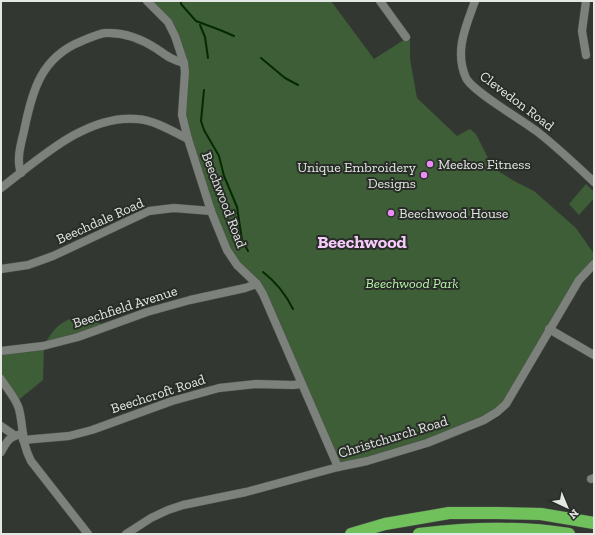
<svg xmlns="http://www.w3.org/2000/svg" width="595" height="535" viewBox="0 0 595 535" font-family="'Zilla Slab',serif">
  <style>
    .green { fill: #3d5e36 }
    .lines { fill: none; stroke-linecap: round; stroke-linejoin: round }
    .stream { stroke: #042b00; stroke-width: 2 }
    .minor-casing { stroke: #4f524e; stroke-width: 9 }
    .highway-casing { stroke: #4f524e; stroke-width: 13 }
    .minor { stroke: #7c827b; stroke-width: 8 }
    .highway { stroke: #70c15c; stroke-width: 12 }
    .poi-dot { fill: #ed8cf9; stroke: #282d27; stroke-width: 1.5 }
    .labels { text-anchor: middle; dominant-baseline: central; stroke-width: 4; stroke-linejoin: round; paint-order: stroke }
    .street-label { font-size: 14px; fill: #e4e7e4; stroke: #282d27 }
    .poi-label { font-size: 14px; fill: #e4e7e4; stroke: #282d27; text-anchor: start }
    .park-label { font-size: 14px; font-style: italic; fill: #b7f4a9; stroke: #282d27 }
    .district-label { font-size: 18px; font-weight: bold; fill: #f7cbfb; stroke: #282d27 }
  </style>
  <rect width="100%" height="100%" fill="#323731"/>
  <g class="green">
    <path d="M147 1H331L374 59 410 36V59L417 98 457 136 470 129 476 134 493 168 516 182 534 191 576 228 594 254V264L590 267 506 404 472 426 338 467 268 305 227 250 182 115 185 80 175 36Z"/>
    <path d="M586 184 594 192V198L579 215 569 204Z"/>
    <path d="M75 317 98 322 106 327 44 346 43 380 16 402 1 379V351L43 346C54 330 56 324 75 317Z"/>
  </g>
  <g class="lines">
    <g class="stream">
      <path d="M181 1V4L196 21 220 30 234 36"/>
      <path d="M200 25 205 37 208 58"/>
      <path d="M261 58 285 78 298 85"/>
      <path d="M204 90 201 121 204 130 219 156 224 176 237 207 242 240 248 251"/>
      <path d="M263 272C276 282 286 295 293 309"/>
    </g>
    <g class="minor-casing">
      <g id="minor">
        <path d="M147 1 168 22 175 36 184 63 185 72 182 115 188 139 211 211 227 250 237 265 257 284 263 294 338 467"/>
        <path d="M380 1 406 37"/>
        <path d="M475 1C466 26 454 51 466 78 473 92 524 121 539 133 558 148 576 165 594 182"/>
        <path d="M586 1 582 31 586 55"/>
        <path d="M21 173C16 159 21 144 24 131 32 91 41 57 82 41 89 38 98 34 105 33 124 32 142 39 157 49 167 56 172 60 184 63"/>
        <path d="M1 188C38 160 86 114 137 119 154 120 172 131 188 139"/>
        <path d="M1 269 28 265 53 256 149 211 174 208 211 211"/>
        <path d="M549 329 594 355"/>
        <path d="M1 351 43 346 78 337 147 312 190 300 245 288 257 284"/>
        <path d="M1 379C7 389 16 398 19 409 24 429 21 442 31 461L88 534"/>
        <path d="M1 426 14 435"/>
        <path d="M23 440 69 436 92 430 172 401 219 388 256 384 293 385 301 384"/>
        <path d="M1 452C7 441 9 436 23 434"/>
        <path d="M591 479 594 478"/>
        <path d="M126 534 151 518 168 510 183 505 246 492 338 467 367 461 427 443 484 420 497 412 506 404 579 280 594 264"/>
      </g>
    </g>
    <g class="highway-casing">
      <g id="highway">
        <path d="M351 534 385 524 449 513H496L541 514 594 523"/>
        <path d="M419 534C468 528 519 526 569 534"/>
      </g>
    </g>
    <use href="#minor" class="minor"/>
    <use href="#highway" class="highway"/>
  </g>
  <g class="poi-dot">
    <circle cx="430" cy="164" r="4"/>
    <circle cx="424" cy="175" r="4"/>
    <circle cx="391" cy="213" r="4"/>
  </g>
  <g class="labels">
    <g class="street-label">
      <text transform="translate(517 101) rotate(37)">Clevedon Road</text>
      <text transform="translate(224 200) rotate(69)">Beechwood Road</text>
      <text transform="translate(100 221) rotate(-24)">Beechdale Road</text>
      <text transform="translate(125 307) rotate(-18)">Beechfield Avenue</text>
      <text transform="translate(158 394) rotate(-18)">Beechcroft Road</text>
      <text transform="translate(393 437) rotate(-17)">Christchurch Road</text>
    </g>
    <g class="poi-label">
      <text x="438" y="164">Meekos Fitness</text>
      <text x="416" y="167" text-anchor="end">Unique Embroidery<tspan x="416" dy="16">Designs</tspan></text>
      <text x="399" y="213">Beechwood House</text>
    </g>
    <g class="park-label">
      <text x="412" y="283">Beechwood Park</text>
    </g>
    <g class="district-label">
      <text x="362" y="242">Beechwood</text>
    </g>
  </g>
  <rect width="595" height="535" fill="none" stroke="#e4e7e4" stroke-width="4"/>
  <g transform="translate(567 507) rotate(136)" stroke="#282d27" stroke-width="3" paint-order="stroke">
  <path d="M0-3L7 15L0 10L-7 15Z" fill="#e4e7e4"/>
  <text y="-6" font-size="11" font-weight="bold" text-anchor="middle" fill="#e4e7e4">N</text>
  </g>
</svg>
